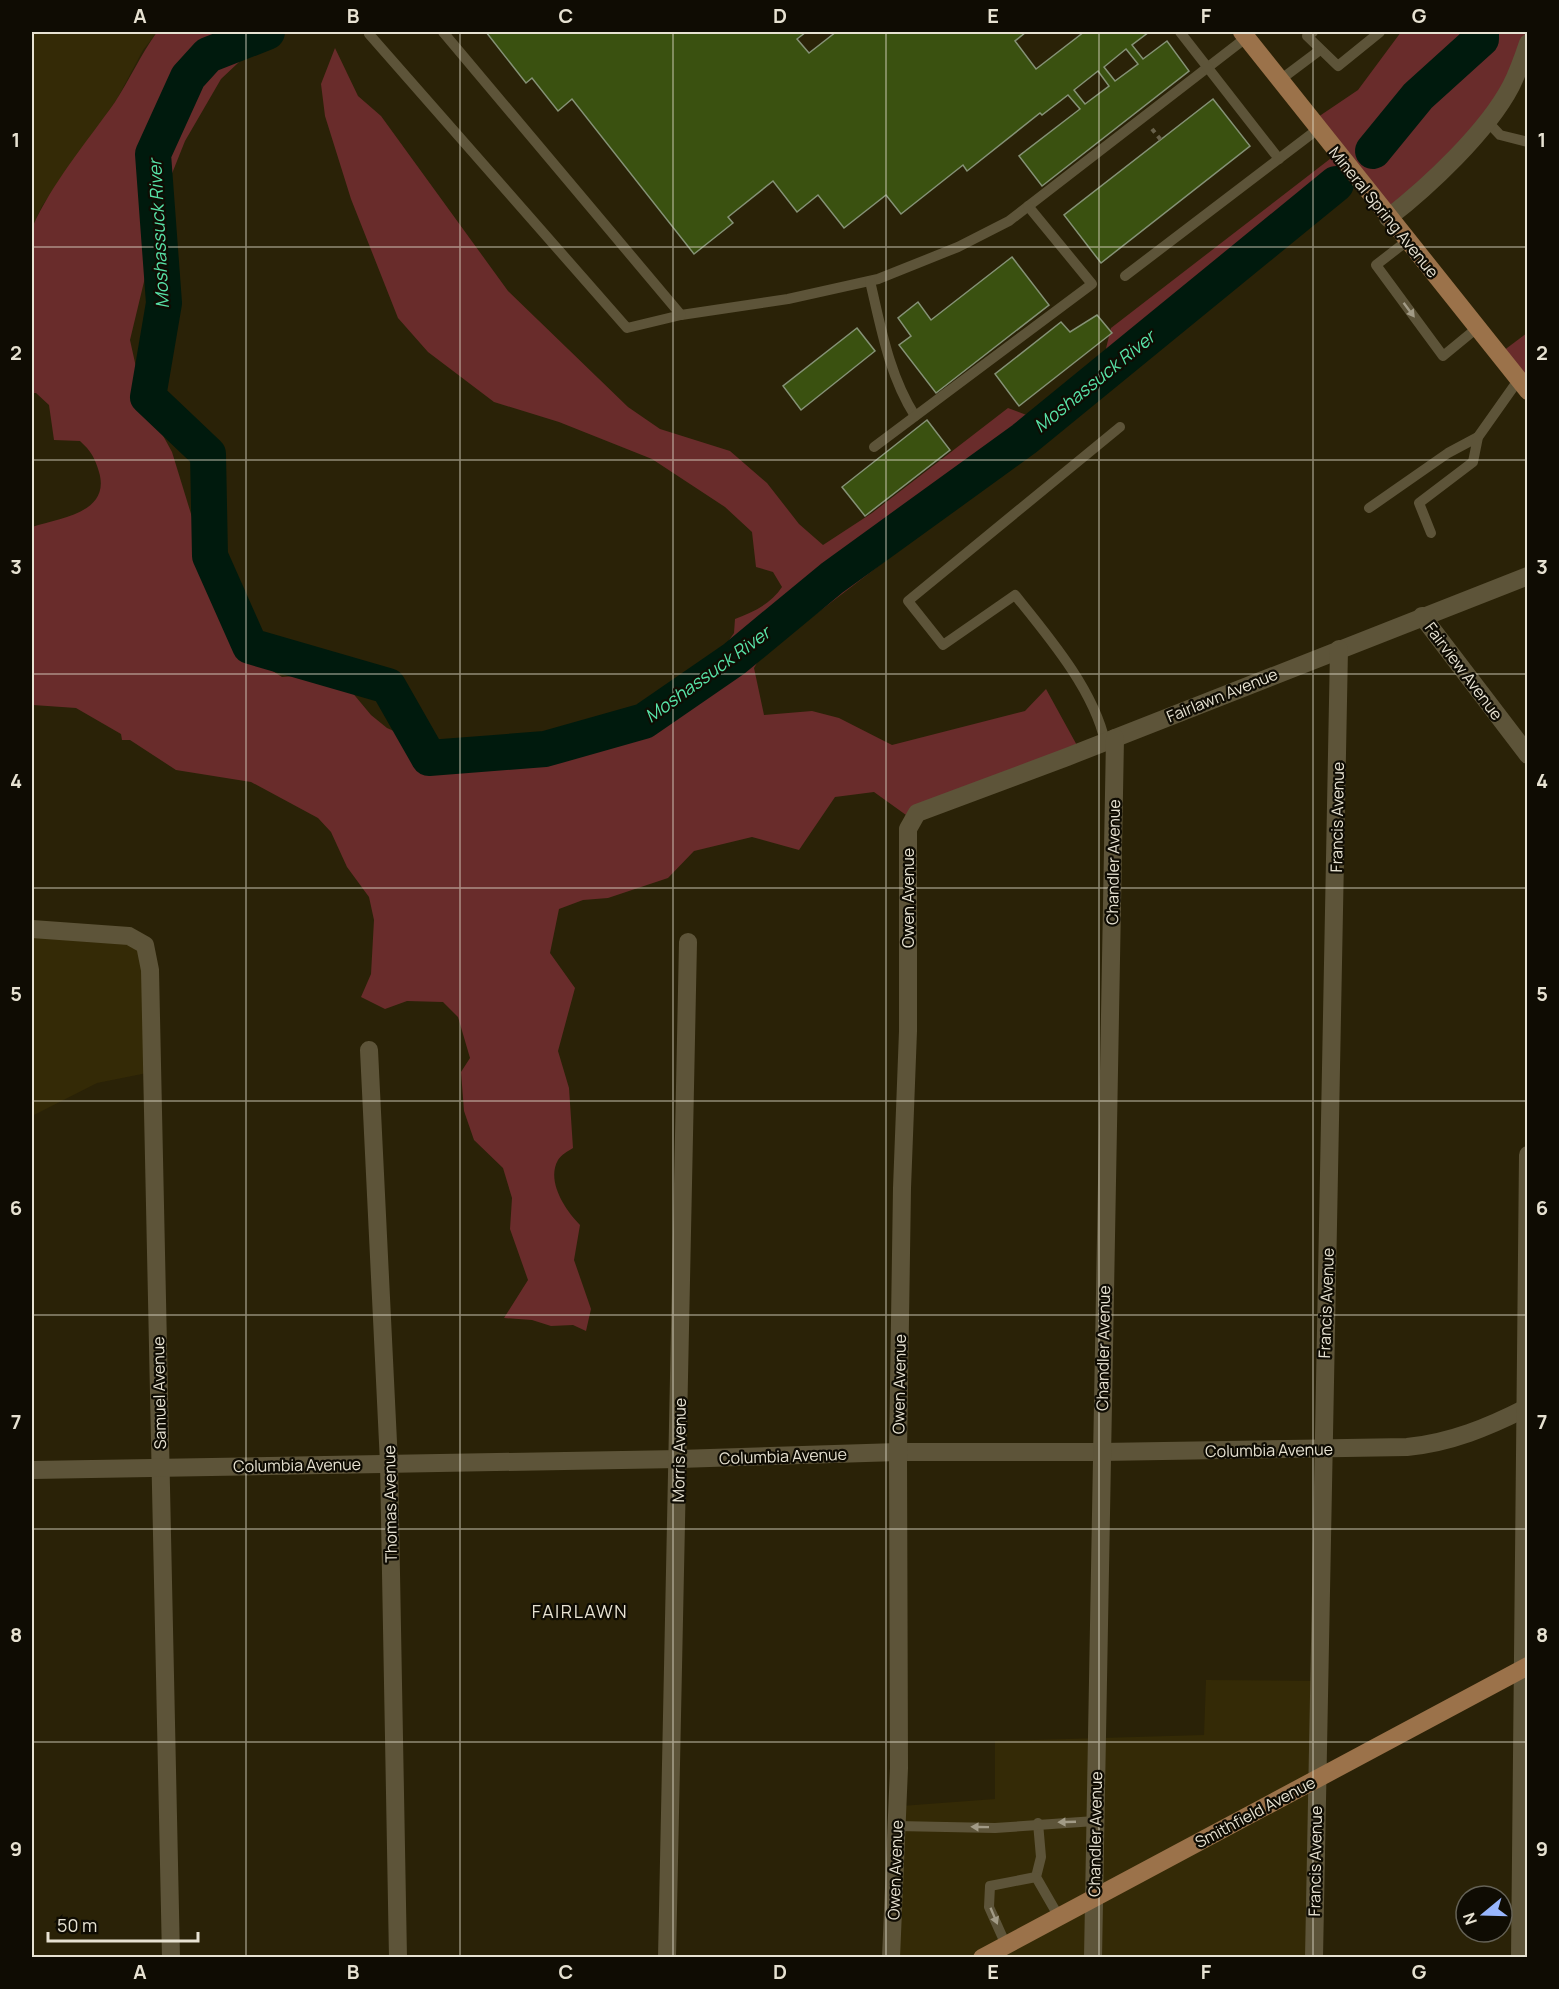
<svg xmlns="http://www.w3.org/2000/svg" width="1559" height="1989" viewBox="0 0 1559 1989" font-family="Manrope,sans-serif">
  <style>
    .built { fill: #342a06 }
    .green { fill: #692c2b }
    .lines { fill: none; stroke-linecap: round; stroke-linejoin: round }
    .river { stroke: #001a0d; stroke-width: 36 }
    .building { fill: #3a5110; stroke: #859276; stroke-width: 1.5; fill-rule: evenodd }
    .path { stroke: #68614a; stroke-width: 4; stroke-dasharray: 4.5 4.5; stroke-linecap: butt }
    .service { stroke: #5d5439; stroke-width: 10 }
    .minor { stroke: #5d5439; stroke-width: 18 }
    .primary { stroke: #9b724a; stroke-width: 18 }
    .oneway { fill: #a29b86 }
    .grid { fill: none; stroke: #e7e2d2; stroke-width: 1.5; stroke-opacity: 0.55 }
    .labels { text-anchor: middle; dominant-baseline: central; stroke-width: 4.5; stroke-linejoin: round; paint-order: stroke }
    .street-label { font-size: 16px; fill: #e7e2d2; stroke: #0f0c03 }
    .water-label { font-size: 18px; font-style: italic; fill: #58e3a8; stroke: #0f0c03 }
    .neighbourhood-label { font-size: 18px; letter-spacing: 1.5px; fill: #e7e2d2; stroke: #0f0c03 }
    .neatline { fill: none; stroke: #e7e2d2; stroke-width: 2 }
    .grid-label { font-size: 20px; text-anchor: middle; font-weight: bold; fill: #e7e2d2 }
  </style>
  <rect width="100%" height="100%" fill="#2a2207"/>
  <g class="built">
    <path d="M32 32H157L143 50 117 99 42 206 32 228Z"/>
    <path d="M32 926 151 947 152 1072 97 1083 32 1116Z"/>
    <path d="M1206 1680 1318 1681 1315 1957H895L901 1806 995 1799V1741L1204 1735Z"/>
  </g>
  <g class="green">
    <path d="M157 32H271L221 79 185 141 167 186 130 340 143 399 172 452 231 644 282 677 336 673 371 715 387 728 435 749H505L675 693 714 662 734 633 735 619C753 612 771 604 782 587L773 572 756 567 752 532 725 507 652 459 559 422 494 402 428 352 398 318 351 199 325 116 321 84 335 48 358 96 381 116 508 291 628 407 660 429 730 451 767 483 799 524 823 545 872 513 1008 408 1037 419 1100 373 1111 328 1339 152 1318 117 1358 90 1401 32H1527V64L1516 90 1392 215 1350 165 1239 257 1241 270 1233 290 1059 428 761 656 754 668 764 715 812 711 839 718 892 745 1025 711 1046 689 1079 749 913 820 874 792 835 797 799 850 752 837 694 851 668 878 608 898 583 900 559 909 550 953 575 988 558 1051 569 1088 573 1148C568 1151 561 1155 558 1160 546 1181 565 1210 580 1225L574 1260 591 1309 586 1331 573 1325 551 1326 532 1320 504 1318 528 1280 510 1229 512 1198 503 1168 474 1140 464 1111 461 1072 470 1058 458 1017 443 1002 407 1001 385 1009 361 997 371 974 374 920 369 897 347 867 331 832 318 818 251 782 176 770 130 740H122L121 734 76 708 33 705 32 527C60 518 111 513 99 472 95 458 91 451 80 441L54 440 49 405 36 393H32V228C52 183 86 143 115 102 130 79 141 54 157 32Z"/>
    <path d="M1527 333V394L1503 351Z"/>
  </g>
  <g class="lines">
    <g class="river">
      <path d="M267 32 208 55 188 77 153 154 164 303 148 397 208 454 210 556 250 646 388 686 429 758 545 749 644 721 734 659 832 578 1024 439 1336 184"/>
      <path d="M1373 151 1418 96 1481 39V32"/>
    </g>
  </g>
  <g class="building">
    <path d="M486 32H806L797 39 809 53 836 32H1026L1015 41 1036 69 1084 32H1149L1132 45 1143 59 1167 41 1189 71 1042 186 1019 156 1080 109 1068 95 1042 115 1040 113 967 171 963 165 901 214 886 195 844 228 818 195 797 212 773 181 728 217 733 223 694 254 572 99 558 111 532 78 526 83ZM1126 49 1138 64 1115 81 1104 67ZM1098 71 1109 86 1085 104 1074 90Z"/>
    <path d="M1213 99 1250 146 1101 263 1064 215Z"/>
    <path d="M1012 257 1049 305 936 393 899 345 911 336 898 318 918 302 931 320Z"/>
    <path d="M1097 315 1112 333 1019 406 995 374 1061 322 1070 332Z"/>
    <path d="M857 328 875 351 801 410 783 386Z"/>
    <path d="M927 420 950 450 865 516 842 487Z"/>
  </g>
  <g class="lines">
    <path class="path" d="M1152 129 1161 140"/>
    <g class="service">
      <path d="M371 32 369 34 627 328 681 315 788 299 878 279 958 247 1009 221 1247 37"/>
      <path d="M443 32 681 315"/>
      <path d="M1180 32 1279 159"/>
      <path d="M1313 32 1307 36 1338 66 1380 32"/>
      <path d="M1280 80 1320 50"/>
      <path d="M1486 120 1500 135 1528 142"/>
      <path d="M1407 241 1376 265 1443 356 1477 328"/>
      <path d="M1125 276 1318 129"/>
      <path d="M870 281C881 328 889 375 915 416"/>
      <path d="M874 447 1092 284 1028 206"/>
      <path d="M1369 508 1448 453 1478 437"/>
      <path d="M1431 533 1419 503 1473 462 1478 437 1519 379"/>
      <path d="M1105 742C1094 690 1048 636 1015 595L943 645 908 601 1120 427"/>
      <path d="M1038 1823 1041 1857 1036 1877 1059 1917"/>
      <path d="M897 1826 995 1828 1095 1821"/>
      <path d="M1006 1945 989 1907 990 1886 1036 1877"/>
    </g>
    <g class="minor">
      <path d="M1388 218C1428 187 1487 132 1511 86 1518 72 1523 58 1528 43"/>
      <path d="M1422 616 1528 755"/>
      <path d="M32 929 129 936 145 945 150 970 171 1958"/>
      <path d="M369 1050 389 1463 398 1958"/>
      <path d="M32 1470 679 1459 898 1452H1101L1407 1447C1450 1443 1489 1427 1528 1407"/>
      <path d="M667 1958 688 942"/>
      <path d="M891 1958 899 1768 898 1452 902 1188 908 1031V829L917 813 1067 757 1528 576"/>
      <path d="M1093 1958 1115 738"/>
      <path d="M1314 1958C1320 1521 1332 1085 1339 649"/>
      <path d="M1520 1958 1528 1155"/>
    </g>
    <g class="primary">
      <path d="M1242 32 1528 391"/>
      <path d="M982 1958 1528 1666"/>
    </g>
  </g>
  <defs><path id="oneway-solid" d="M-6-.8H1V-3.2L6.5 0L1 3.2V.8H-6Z" transform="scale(1.5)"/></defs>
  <g class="oneway">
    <use href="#oneway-solid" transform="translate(1409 310) rotate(53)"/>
    <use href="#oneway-solid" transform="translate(1067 1822) rotate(178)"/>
    <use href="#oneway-solid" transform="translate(980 1827) rotate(-179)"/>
    <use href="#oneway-solid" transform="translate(994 1916) rotate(67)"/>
  </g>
  <path class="grid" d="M246 32V1958M460 32V1958M673 32V1958M886 32V1958M1099 32V1958M1313 32V1958M32 247H1528M32 460H1528M32 674H1528M32 888H1528M32 1101H1528M32 1315H1528M32 1529H1528M32 1742H1528"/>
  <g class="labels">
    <g class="street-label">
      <text transform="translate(1384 212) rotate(51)">Mineral Spring Avenue</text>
      <text transform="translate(1464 671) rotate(53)">Fairview Avenue</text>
      <text transform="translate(1222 695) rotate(-22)">Fairlawn Avenue</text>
      <text transform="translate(1337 817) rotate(-89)">Francis Avenue</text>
      <text transform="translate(1113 862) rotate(-89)">Chandler Avenue</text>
      <text transform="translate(908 898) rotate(-90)">Owen Avenue</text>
      <text transform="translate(1326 1303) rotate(-88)">Francis Avenue</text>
      <text transform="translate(1103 1348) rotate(-89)">Chandler Avenue</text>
      <text transform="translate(899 1384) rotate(-89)">Owen Avenue</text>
      <text transform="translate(159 1393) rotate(-91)">Samuel Avenue</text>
      <text transform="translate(679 1450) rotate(-89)">Morris Avenue</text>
      <text transform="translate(1269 1450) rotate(-1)">Columbia Avenue</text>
      <text transform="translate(783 1456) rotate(-2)">Columbia Avenue</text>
      <text transform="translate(297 1465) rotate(-1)">Columbia Avenue</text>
      <text transform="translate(390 1504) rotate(-91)">Thomas Avenue</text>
      <text transform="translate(1255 1812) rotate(-28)">Smithfield Avenue</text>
      <text transform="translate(1095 1834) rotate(-89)">Chandler Avenue</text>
      <text transform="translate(1315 1861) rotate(-89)">Francis Avenue</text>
      <text transform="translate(895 1870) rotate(-88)">Owen Avenue</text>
    </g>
    <g class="water-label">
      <text transform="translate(158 234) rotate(-93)">Moshassuck River</text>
      <text transform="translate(1094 381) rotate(-39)">Moshassuck River</text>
      <text transform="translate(707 674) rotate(-36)">Moshassuck River</text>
    </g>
    <g class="neighbourhood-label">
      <text x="580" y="1611">FAIRLAWN</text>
    </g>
  </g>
  <rect width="1559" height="1989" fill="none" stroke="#0f0c03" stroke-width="66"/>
  <g transform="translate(1484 1914) rotate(251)"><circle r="28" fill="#0f0c03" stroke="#656256" stroke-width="1.5"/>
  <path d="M0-4.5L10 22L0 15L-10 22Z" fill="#98b6fd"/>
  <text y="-9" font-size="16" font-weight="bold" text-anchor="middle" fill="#e7e2d2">N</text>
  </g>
  <path d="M48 1932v9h150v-9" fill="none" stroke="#e7e2d2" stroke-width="3"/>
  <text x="57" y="1932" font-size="18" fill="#e7e2d2" stroke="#0f0c03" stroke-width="4.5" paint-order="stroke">50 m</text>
  <rect x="33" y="33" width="1493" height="1923" class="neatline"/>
  <g class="grid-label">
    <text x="140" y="23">A</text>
    <text x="353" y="23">B</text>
    <text x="566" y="23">C</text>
    <text x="780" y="23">D</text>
    <text x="993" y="23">E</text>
    <text x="1206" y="23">F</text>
    <text x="1419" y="23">G</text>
    <text x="16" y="147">1</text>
    <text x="1542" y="147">1</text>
    <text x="16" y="360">2</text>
    <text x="1542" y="360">2</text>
    <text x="16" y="574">3</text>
    <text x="1542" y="574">3</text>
    <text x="16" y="788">4</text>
    <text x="1542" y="788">4</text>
    <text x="16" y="1001">5</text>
    <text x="1542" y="1001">5</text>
    <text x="16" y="1215">6</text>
    <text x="1542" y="1215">6</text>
    <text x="16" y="1429">7</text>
    <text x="1542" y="1429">7</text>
    <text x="16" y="1642">8</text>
    <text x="1542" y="1642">8</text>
    <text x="16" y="1856">9</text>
    <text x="1542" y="1856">9</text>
    <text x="140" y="1979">A</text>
    <text x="353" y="1979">B</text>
    <text x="566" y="1979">C</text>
    <text x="780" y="1979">D</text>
    <text x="993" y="1979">E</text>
    <text x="1206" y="1979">F</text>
    <text x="1419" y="1979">G</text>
  </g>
</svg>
